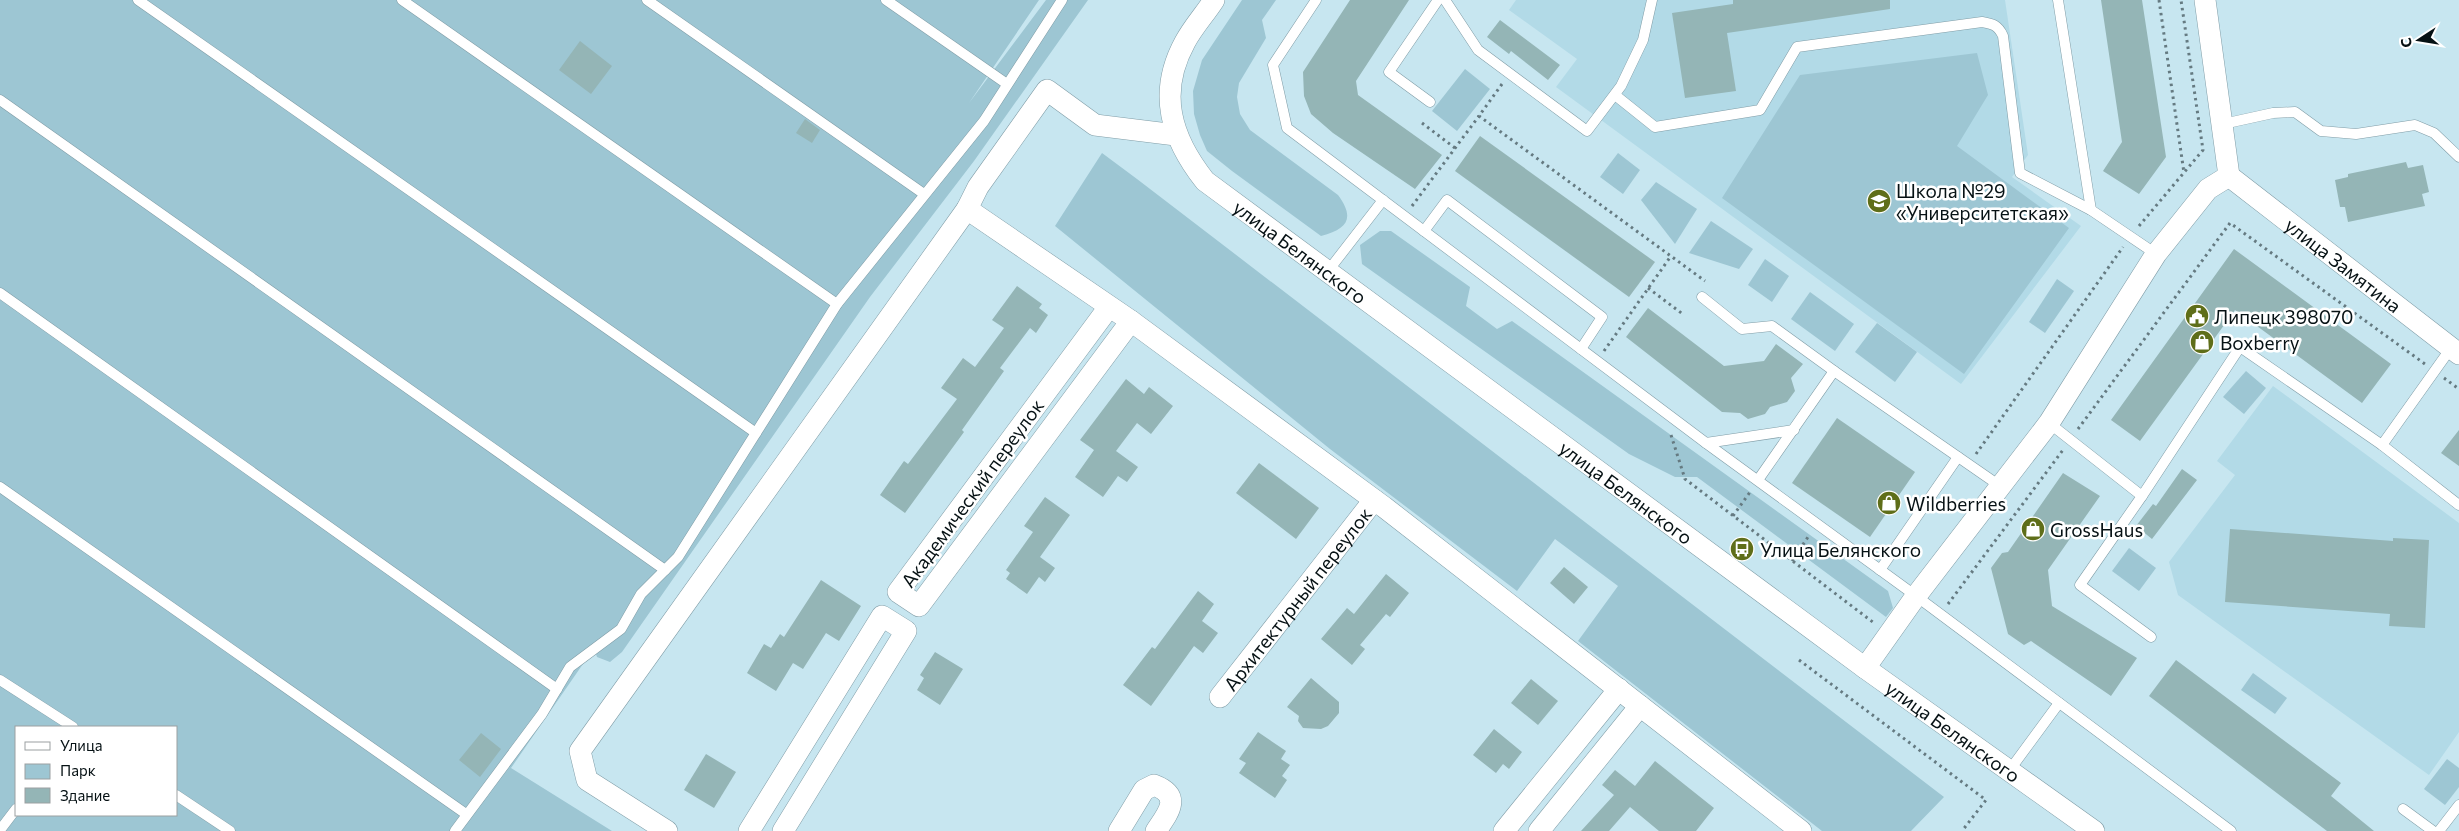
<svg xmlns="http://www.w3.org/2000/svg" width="2459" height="831" viewBox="0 0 2459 831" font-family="Commissioner,sans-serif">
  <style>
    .built { fill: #b2dae7 }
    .green { fill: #9dc6d3; fill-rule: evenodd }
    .building { fill: #94b5b6 }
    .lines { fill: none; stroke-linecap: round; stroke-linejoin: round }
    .service-casing { stroke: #809da7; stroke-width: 11 }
    .minor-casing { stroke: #809da7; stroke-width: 22 }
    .path { stroke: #657a81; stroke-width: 3; stroke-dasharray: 2.5 4; stroke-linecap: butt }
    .service { stroke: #fff; stroke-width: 10 }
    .minor { stroke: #fff; stroke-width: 21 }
    .labels { text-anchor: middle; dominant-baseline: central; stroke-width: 5; stroke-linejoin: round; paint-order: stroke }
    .poi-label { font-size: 19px; fill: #061114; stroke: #fff; text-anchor: start }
    .street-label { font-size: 19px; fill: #061114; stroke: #fff }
  </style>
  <rect width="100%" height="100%" fill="#c7e6f0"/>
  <g class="built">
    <path d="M1516 0H2005L2028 155 2012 177 2081 226 1961 384 1556 87 1577 59 1509 10Z"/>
    <path d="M2273 386 2459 523V732L2429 775 2178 595 2169 562 2235 475 2217 461Z"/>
  </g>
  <g class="green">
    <path d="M0 0H1039L969 103 1046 0H1088L974 161 870 297 622 652 610 662 597 657 594 648 511 768 612 831H0ZM16 727H176V815H16Z"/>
    <path d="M1242 0H1276L1262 20 1266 38 1239 83 1237 97 1240 114 1250 130 1338 195C1355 218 1348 229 1321 236L1232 171 1207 151 1200 135 1194 114 1193 91 1202 60Z"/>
    <path d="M1977 53 1988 95 1957 146 2069 228 1964 374 1722 198 1800 75Z"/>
    <path d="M1465 69 1490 89 1457 131 1432 111Z"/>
    <path d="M1102 153 1137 179 1944 797 1911 831H1822L1578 641 1618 586 1555 539 1517 591 1330 449 1055 226Z"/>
    <path d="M1618 153 1640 170 1623 194 1600 177Z"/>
    <path d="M1656 182 1697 209 1675 244 1641 200Z"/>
    <path d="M1711 221 1753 249 1739 269 1689 253Z"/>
    <path d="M1380 231H1391L1470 287 1466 306 1497 329 1512 321 1888 591 1893 608 1886 617 1697 477H1675L1629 454 1362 264 1360 245Z"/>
    <path d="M1765 259 1789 276 1772 302 1748 285Z"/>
    <path d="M2057 279 2074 291 2045 333 2029 322Z"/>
    <path d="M1810 292 1854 324 1835 351 1791 319Z"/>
    <path d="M1877 323 1917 352 1895 382 1855 352Z"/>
    <path d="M2246 371 2266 388 2244 414 2223 397Z"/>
    <path d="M2129 548 2156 568 2139 591 2112 571Z"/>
    <path d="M2253 673 2287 698 2275 714 2241 690Z"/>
    <path d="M2447 759 2459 768V787L2445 805 2424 789Z"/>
  </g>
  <g class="building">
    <path d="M1350 0H1409L1356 81 1358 95 1442 155 1415 189 1333 133 1311 114 1304 96 1303 72Z"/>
    <path d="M1733 0H1890V9L1727 33 1736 91 1685 98 1672 13 1733 4Z"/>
    <path d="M2101 0H2142L2166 157 2139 194 2103 171 2122 142Z"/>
    <path d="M1500 20 1560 65 1548 80 1511 51 1509 54 1487 37Z"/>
    <path d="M580 41 612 66 591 94 559 70Z"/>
    <path d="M805 119 820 130 812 143 796 133Z"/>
    <path d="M1480 136 1655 262 1629 297 1455 171Z"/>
    <path d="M2406 162 2408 168 2423 165 2429 192 2422 194 2425 206 2348 222 2345 207H2340L2335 180 2348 177V174Z"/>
    <path d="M2234 249 2391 364 2362 403 2235 310 2140 441 2111 420Z"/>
    <path d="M1017 286 1042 304 1039 308 1048 315 1036 333 1030 328 1000 368 1004 371 962 430 964 432 905 513 880 495 904 461 908 464 957 399 941 388 963 358 975 367 1004 328 992 320Z"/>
    <path d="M1648 308 1724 366 1764 361 1776 344 1803 364 1791 378 1795 391 1787 402 1770 407 1765 414 1748 419 1740 413 1722 412 1626 337Z"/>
    <path d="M1126 379 1144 394 1149 387 1173 406 1151 434 1137 423 1116 451 1138 467 1127 482 1118 476 1103 497 1075 477 1094 450 1080 440Z"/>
    <path d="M1837 418 1915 472 1870 537 1792 483Z"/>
    <path d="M2459 430V466L2441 453Z"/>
    <path d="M1259 463 1319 508 1296 539 1236 493Z"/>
    <path d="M2182 469 2197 480 2152 539 2136 526 2153 504 2156 506Z"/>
    <path d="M2063 473 2100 496 2048 570 2052 606 2137 658 2111 696 2031 641 2024 645 2008 634 1991 568 2002 553 2008 552Z"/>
    <path d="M1045 497 1070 515 1040 557 1055 568 1045 582 1039 577 1027 594 1006 579 1010 573 1006 570 1033 532 1024 526Z"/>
    <path d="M2230 529 2393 541V538L2429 540 2425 628 2389 626 2390 614 2225 602Z"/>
    <path d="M1564 567 1588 587 1574 604 1550 583Z"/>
    <path d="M1386 574 1409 593 1390 617 1386 614 1360 645 1365 649 1352 665 1321 639 1347 608 1354 614Z"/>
    <path d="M821 580 861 606 839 641 826 633 803 669 793 663 776 691 747 673 764 644 771 648 780 634 784 637Z"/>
    <path d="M1198 591 1214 604 1202 621 1218 633 1203 653 1194 646 1151 706 1123 685 1152 647 1155 649Z"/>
    <path d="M935 652 963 669 940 705 917 690 924 678 920 675Z"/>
    <path d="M2176 660 2341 783 2331 796 2374 831H2327L2149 696Z"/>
    <path d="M1311 678 1339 702V713L1328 726 1321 729 1303 728 1298 721 1299 716 1287 707Z"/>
    <path d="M1531 679 1558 701 1538 725 1511 703Z"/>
    <path d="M1494 729 1522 752 1509 769 1503 764 1496 773 1473 755Z"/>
    <path d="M1258 732 1286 751 1281 759 1290 765 1282 776 1287 780 1275 798 1239 773 1246 763 1239 759Z"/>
    <path d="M481 733 501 749 480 777 459 760Z"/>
    <path d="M706 754 736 772 714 808 684 790Z"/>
    <path d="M1655 761 1714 808 1696 831H1659L1630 807 1609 831H1581L1614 795 1602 785 1615 770 1635 786Z"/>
  </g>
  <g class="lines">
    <g class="service-casing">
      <g id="service">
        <path d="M138 0 756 433"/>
        <path d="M402 0 837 304"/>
        <path d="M647 0 924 194"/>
        <path d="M886 0 1007 84"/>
        <path d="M1316 0 1273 65 1287 128 1706 443 1916 596 2231 831"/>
        <path d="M1445 0 1478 50 1587 131 1621 86 1643 40 1652 0"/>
        <path d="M2058 0 2091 210"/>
        <path d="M1615 95 1655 127 1760 110 1797 47 1982 22C1993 24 1998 25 2003 36L2020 173 2091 210 2156 254"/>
        <path d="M0 100 665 570"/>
        <path d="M1430 102 1389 72 1438 0"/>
        <path d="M2223 124 2273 113 2295 112 2321 131 2356 134 2415 125 2434 133 2459 157"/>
        <path d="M1424 231 1447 200 1602 317 1581 349"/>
        <path d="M1328 271 1383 200"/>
        <path d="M0 293 557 689"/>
        <path d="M1702 297 1742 329 1772 326 1834 371 1758 480"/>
        <path d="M1834 371 2000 486"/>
        <path d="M2049 423 2142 496 2080 585 2151 637"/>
        <path d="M1706 443 1794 430"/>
        <path d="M2382 445 2451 348"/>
        <path d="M0 487 466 814"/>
        <path d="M2142 496 2240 347 2382 445 2459 505"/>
        <path d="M1880 570 1958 457"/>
        <path d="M0 680 73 727"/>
        <path d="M2009 771 2059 703"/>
        <path d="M176 795 230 831"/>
        <path d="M2403 809 2433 831"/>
        <path d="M0 830 16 809"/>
        <path d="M455 831 542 714 570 667 621 629 641 594 678 557 837 304 984 121 1062 0"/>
        <path d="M2439 831 2459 805"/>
      </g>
    </g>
    <g class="minor-casing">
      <g id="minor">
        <path id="s1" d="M1214 0C1205 14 1193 27 1185 42 1157 93 1171 138 1205 181L1865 668 2094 831"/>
        <path d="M2205 0 2229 176"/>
        <path id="s2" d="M2229 176 2459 354"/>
        <path d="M967 209 1131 321 1384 507 1801 831"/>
        <path d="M1109 307 898 592 919 606 1131 321"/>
        <path d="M1865 668 1916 596 2049 423 2156 254 2208 189 2229 176"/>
        <path id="s3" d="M1220 697 1374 500"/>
        <path d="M667 831 587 780 580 751 967 209 978 187 1047 90 1095 125 1176 135"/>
        <path d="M749 831 882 616 906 631 783 831"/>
        <path d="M1119 831 1144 790 1154 785C1183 796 1168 813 1156 831"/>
        <path d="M1504 831 1619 689"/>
        <path d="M1539 831 1640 706"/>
      </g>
    </g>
    <g class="path">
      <path d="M2159 0 2184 173"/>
      <path d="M1502 84 1479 116 1705 281"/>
      <path d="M1422 123 1455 148"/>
      <path d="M1412 206 1479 116"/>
      <path d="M2139 226 2203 150 2181 0"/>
      <path d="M1648 288 1684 315"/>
      <path d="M1604 351 1671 256"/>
      <path d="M2444 378 2459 389"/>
      <path d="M2078 429 2230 223 2425 364"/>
      <path d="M1671 435 1685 479 1874 623"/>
      <path d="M1976 454 2123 247"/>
      <path d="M1733 516 1750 492"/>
      <path d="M1792 561 1810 534"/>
      <path d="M1948 604 2063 450"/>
      <path d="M1799 660 1986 800 1962 831"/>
    </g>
    <use href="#service" class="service"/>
    <use href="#minor" class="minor"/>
  </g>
  <defs>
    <g id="school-disc" transform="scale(1.25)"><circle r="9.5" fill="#5f6e19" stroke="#fff"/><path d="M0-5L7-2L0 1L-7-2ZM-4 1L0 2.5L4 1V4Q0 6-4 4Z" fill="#fff"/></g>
    <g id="civic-disc" transform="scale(1.25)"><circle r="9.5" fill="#5f6e19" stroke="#fff"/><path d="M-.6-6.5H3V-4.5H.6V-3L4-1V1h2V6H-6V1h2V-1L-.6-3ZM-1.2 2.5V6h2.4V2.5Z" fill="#fff"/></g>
    <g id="shop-disc" transform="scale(1.25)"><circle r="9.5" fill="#5f6e19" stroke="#fff"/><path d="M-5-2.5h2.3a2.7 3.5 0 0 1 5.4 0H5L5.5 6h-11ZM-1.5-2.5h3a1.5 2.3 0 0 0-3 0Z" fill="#fff"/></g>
    <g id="bus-disc" transform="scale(1.25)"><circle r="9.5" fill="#5f6e19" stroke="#fff"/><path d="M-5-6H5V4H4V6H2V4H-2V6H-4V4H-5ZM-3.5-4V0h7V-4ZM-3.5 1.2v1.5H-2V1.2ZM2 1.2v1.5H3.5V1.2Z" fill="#fff"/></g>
  </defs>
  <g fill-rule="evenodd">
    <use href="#school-disc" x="1879" y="201"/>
    <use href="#civic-disc" x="2197" y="316"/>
    <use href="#shop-disc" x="2202" y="342"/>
    <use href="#shop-disc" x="1889" y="503"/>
    <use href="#shop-disc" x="2033" y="529"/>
    <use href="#bus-disc" x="1742" y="549"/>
  </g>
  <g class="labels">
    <g class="poi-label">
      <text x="1896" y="190">Школа №29<tspan x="1896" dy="22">«Университетская»</tspan></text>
      <text x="2214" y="316">Липецк 398070</text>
      <text x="2220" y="342">Boxberry</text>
      <text x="1906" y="503">Wildberries</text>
      <text x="2050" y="529">GrossHaus</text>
      <text x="1760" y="549">Улица Белянского</text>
    </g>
    <g class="street-label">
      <text stroke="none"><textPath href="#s1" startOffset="320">улица Белянского</textPath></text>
      <text stroke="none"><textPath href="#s2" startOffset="145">улица Замятина</textPath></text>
      <text stroke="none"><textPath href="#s1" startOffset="725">улица Белянского</textPath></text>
      <text transform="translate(972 493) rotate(-54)">Академический переулок</text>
      <text stroke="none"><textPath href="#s3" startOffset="125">Архитектурный переулок</textPath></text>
      <text stroke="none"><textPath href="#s1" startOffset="1130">улица Белянского</textPath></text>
    </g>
  </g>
  <rect x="15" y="726" width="162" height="90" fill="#ffffff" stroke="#9ba0a1"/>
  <rect x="25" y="742" width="25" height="8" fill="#ffffff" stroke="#9ba0a1"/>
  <text x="60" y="751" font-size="15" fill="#061114">Улица</text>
  <rect x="25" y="764" width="25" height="15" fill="#9dc6d3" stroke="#9ba0a1"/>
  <text x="60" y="776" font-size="15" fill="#061114">Парк</text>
  <rect x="25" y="788" width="25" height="15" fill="#94b5b6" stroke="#9ba0a1"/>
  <text x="60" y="801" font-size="15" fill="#061114">Здание</text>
  <g transform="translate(2419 40) rotate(258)" stroke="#ffffff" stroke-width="4" paint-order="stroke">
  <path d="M0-4L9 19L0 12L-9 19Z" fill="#061114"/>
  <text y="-8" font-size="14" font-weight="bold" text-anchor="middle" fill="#061114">С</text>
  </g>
</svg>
